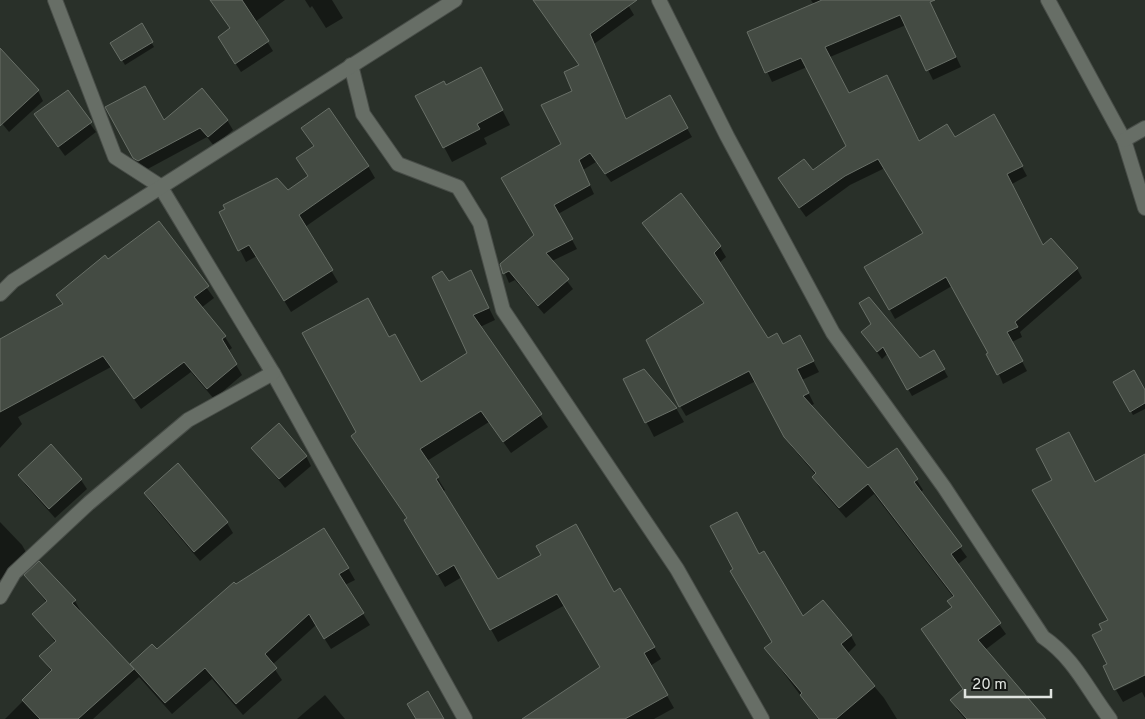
<svg xmlns="http://www.w3.org/2000/svg" width="1145" height="719" viewBox="0 0 1145 719" font-family="Overpass,sans-serif">
  <style>
    .shadow { fill: #0007 }
    .building { fill: #444b43; stroke: #686f67 }
    .lines { fill: none; stroke-linecap: round; stroke-linejoin: round }
    .minor-casing { stroke: #484d48; stroke-width: 16 }
    .minor { stroke: #676e66; stroke-width: 14 }
  </style>
  <rect width="100%" height="100%" fill="#293029"/>
  <g class="shadow">
    <path d="M213 0H285L255 22 273 51 241 72 224 46 231 29Z"/>
    <path d="M305 0H332L343 18 326 28 312 6 310 8Z"/>
    <path d="M552 0H625L634 15 594 44 627 120 669 97 692 137 611 182 596 162 583 170 594 194 558 214 577 249 552 261 573 289 544 314 515 280 509 283 501 264 535 235 562 145 580 66 540 9Z"/>
    <path d="M811 0H929L961 67 933 80 906 25 830 57 849 95 887 76 920 142 954 138 994 116 1027 176 1012 184 1044 246 1077 269 1082 278 1020 332 1022 337 1012 342 1027 371 1003 384 990 353 952 286 895 319 866 267 925 234 885 168 850 185 806 217 785 188 779 178 812 171 848 146 807 67 772 82 749 33 814 5Z"/>
    <path d="M141 25 154 47 125 65 112 43Z"/>
    <path d="M0 49 38 91 43 101 9 132 0 121Z"/>
    <path d="M488 82 510 125 484 138 487 144 452 162 417 96 446 86Z"/>
    <path d="M67 92 96 132 65 156 42 124Z"/>
    <path d="M227 120 233 130 214 146 207 137 144 171 140 168 134 157 164 121Z"/>
    <path d="M303 128 368 166 375 178 305 227 338 282 291 312 257 256 246 262 240 250 288 192 309 177 314 147Z"/>
    <path d="M681 195 720 247 726 257 719 263 767 339 783 346 806 347 819 372 802 380 814 404 810 406 868 469 897 450 923 490 920 493 967 557 957 565 1006 634 985 650 1044 719H965L958 711 952 700 964 690 922 630 953 608 949 601 954 598 874 494 846 518 819 487 813 477 816 475 792 447 756 381 686 416 680 406 704 304 644 223Z"/>
    <path d="M159 222 214 298 201 308 225 337 232 348 228 351 242 375 214 399 191 372 141 409 111 367 18 417 22 424 0 448V340L63 305 58 295 108 261Z"/>
    <path d="M471 272 495 320 480 327 548 427 511 453 489 422 427 461 445 490 443 492 497 581 614 593 620 590 661 659 650 666 674 708 654 719H551L602 668 565 605 498 642 462 577 445 587 406 520 408 519 352 437 358 433 389 338 421 384 469 354 449 283Z"/>
    <path d="M862 332 919 360 934 352 948 377 912 396 888 353 882 359Z"/>
    <path d="M625 380 676 408 684 422 654 437Z"/>
    <path d="M1115 382 1145 392V409L1133 415Z"/>
    <path d="M253 448 306 456 311 466 285 488Z"/>
    <path d="M1145 455V698L1142 692 1123 702 1116 690 1140 679 1109 665 1103 630 1109 620 1095 484Z"/>
    <path d="M178 465 227 523 233 533 200 561 151 503 145 493Z"/>
    <path d="M20 475 81 480 87 489 55 518 25 484Z"/>
    <path d="M0 522 22 545 27 554 0 580Z"/>
    <path d="M759 555 803 618 851 636 856 645 847 654 884 698 897 719H818L766 649 774 642Z"/>
    <path d="M348 568 355 580 345 585 370 625 331 649 316 625 272 665 282 680 243 715 212 679 172 714 139 677 93 719H5L52 672 41 656 56 643 34 615 47 603 26 576 75 601 80 610 78 611 134 671 131 664 157 651 236 585Z"/>
    <path d="M325 695 345 719H297Z"/>
  </g>
  <g class="building">
    <path d="M210 0H242L269 41 235 64 218 37 230 28Z"/>
    <path d="M533 0H637L590 34 626 119 670 95 688 128 605 174 590 153 579 160 590 185 554 205 573 239 546 253 569 279 538 306 509 271 503 274 500 264 534 235 501 178 561 144 541 105 572 91 564 72 579 65Z"/>
    <path d="M822 0H935L930 2 956 57 926 71 900 15 825 47 849 93 887 75 919 141 947 124 955 137 994 114 1023 166 1007 174 1043 245 1051 238 1078 268 1015 322 1018 327 1007 332 1023 361 997 375 986 354 988 353 946 277 889 310 864 267 923 233 878 159 845 176 799 208 778 178 804 159 813 170 846 146 801 58 765 73 747 32Z"/>
    <path d="M142 23 153 42 121 61 110 43Z"/>
    <path d="M0 48 39 90 0 126Z"/>
    <path d="M481 67 503 110 477 124 480 129 443 148 415 96 444 81 446 85Z"/>
    <path d="M145 86 164 120 202 88 228 120 208 137 200 128 138 161 133 158 105 107Z"/>
    <path d="M68 90 92 122 58 147 34 114Z"/>
    <path d="M329 108 369 166 299 215 333 270 284 301 249 245 238 251 219 212 225 209 223 205 277 178 288 190 308 176 296 158 314 146 301 128Z"/>
    <path d="M681 193 721 246 714 253 768 338 777 333 783 344 800 335 814 361 797 369 809 393 803 396 868 468 897 448 918 479 914 482 962 546 951 554 1001 623 978 640 1046 719H967L950 700 963 689 921 629 952 607 947 601 954 596 868 484 839 508 812 477 816 473 784 437 749 371 679 407 646 340 704 303 642 223Z"/>
    <path d="M159 221 209 286 194 297 226 336 222 339 237 364 207 389 184 362 134 399 103 356 0 412V339L63 304 56 295 105 255 108 259Z"/>
    <path d="M471 270 489 308 473 315 542 414 503 442 481 411 420 449 439 477 436 479 498 579 541 555 536 546 576 524 614 592 620 588 655 647 644 653 668 695 625 719H522L600 667 557 594 490 630 454 565 437 575 404 520 407 518 351 436 356 432 302 333 368 298 389 337 395 334 421 382 467 353 432 277 442 271 449 281Z"/>
    <path d="M869 297 920 358 934 350 945 369 907 390 883 347 877 352 861 332 871 324 859 303Z"/>
    <path d="M644 369 677 408 645 423 623 379Z"/>
    <path d="M1134 370 1145 390V403L1130 412 1113 382Z"/>
    <path d="M279 423 307 456 279 479 251 448Z"/>
    <path d="M1069 432 1095 482 1145 454V675L1114 690 1103 666 1107 664 1092 635 1102 630 1099 624 1108 620 1032 490 1052 480 1036 449Z"/>
    <path d="M51 444 82 479 49 509 18 475Z"/>
    <path d="M178 463 228 522 194 552 144 493Z"/>
    <path d="M737 512 759 554 764 551 803 616 823 600 852 635 841 644 875 686 836 719H819L800 695 802 693 764 648 772 642 730 571 733 569 710 526Z"/>
    <path d="M324 528 349 568 339 574 364 613 324 639 309 614 265 654 277 668 236 704 205 668 165 703 130 664 152 644 157 649 234 582 236 584Z"/>
    <path d="M39 561 76 600 72 603 134 669 78 719H40L22 700 52 670 39 656 56 641 32 614 47 601 24 575Z"/>
    <path d="M428 691 444 719H416L407 704Z"/>
  </g>
  <g class="lines">
    <g class="minor-casing">
      <g id="minor">
        <path d="M55 0 115 157 160 186 273 373 465 719"/>
        <path d="M659 0 727 136 833 333 944 487 1043 637C1075 659 1087 689 1110 719"/>
        <path d="M1048 0 1124 140 1145 208"/>
        <path d="M351 65 363 114 398 164 458 187 480 223 503 310 677 569 762 719"/>
        <path d="M1124 140 1145 128"/>
        <path d="M0 294 13 281 455 0"/>
        <path d="M0 597 14 573 89 503 188 420 273 373"/>
      </g>
    </g>
    <use href="#minor" class="minor"/>
  </g>
  <path d="M965 689v8h86v-8" fill="none" stroke="#e0e4e0" stroke-width="2.5"/>
  <text x="972" y="689" font-size="15" fill="#e0e4e0" stroke="#141714" stroke-width="4" paint-order="stroke">20 m</text>
</svg>
